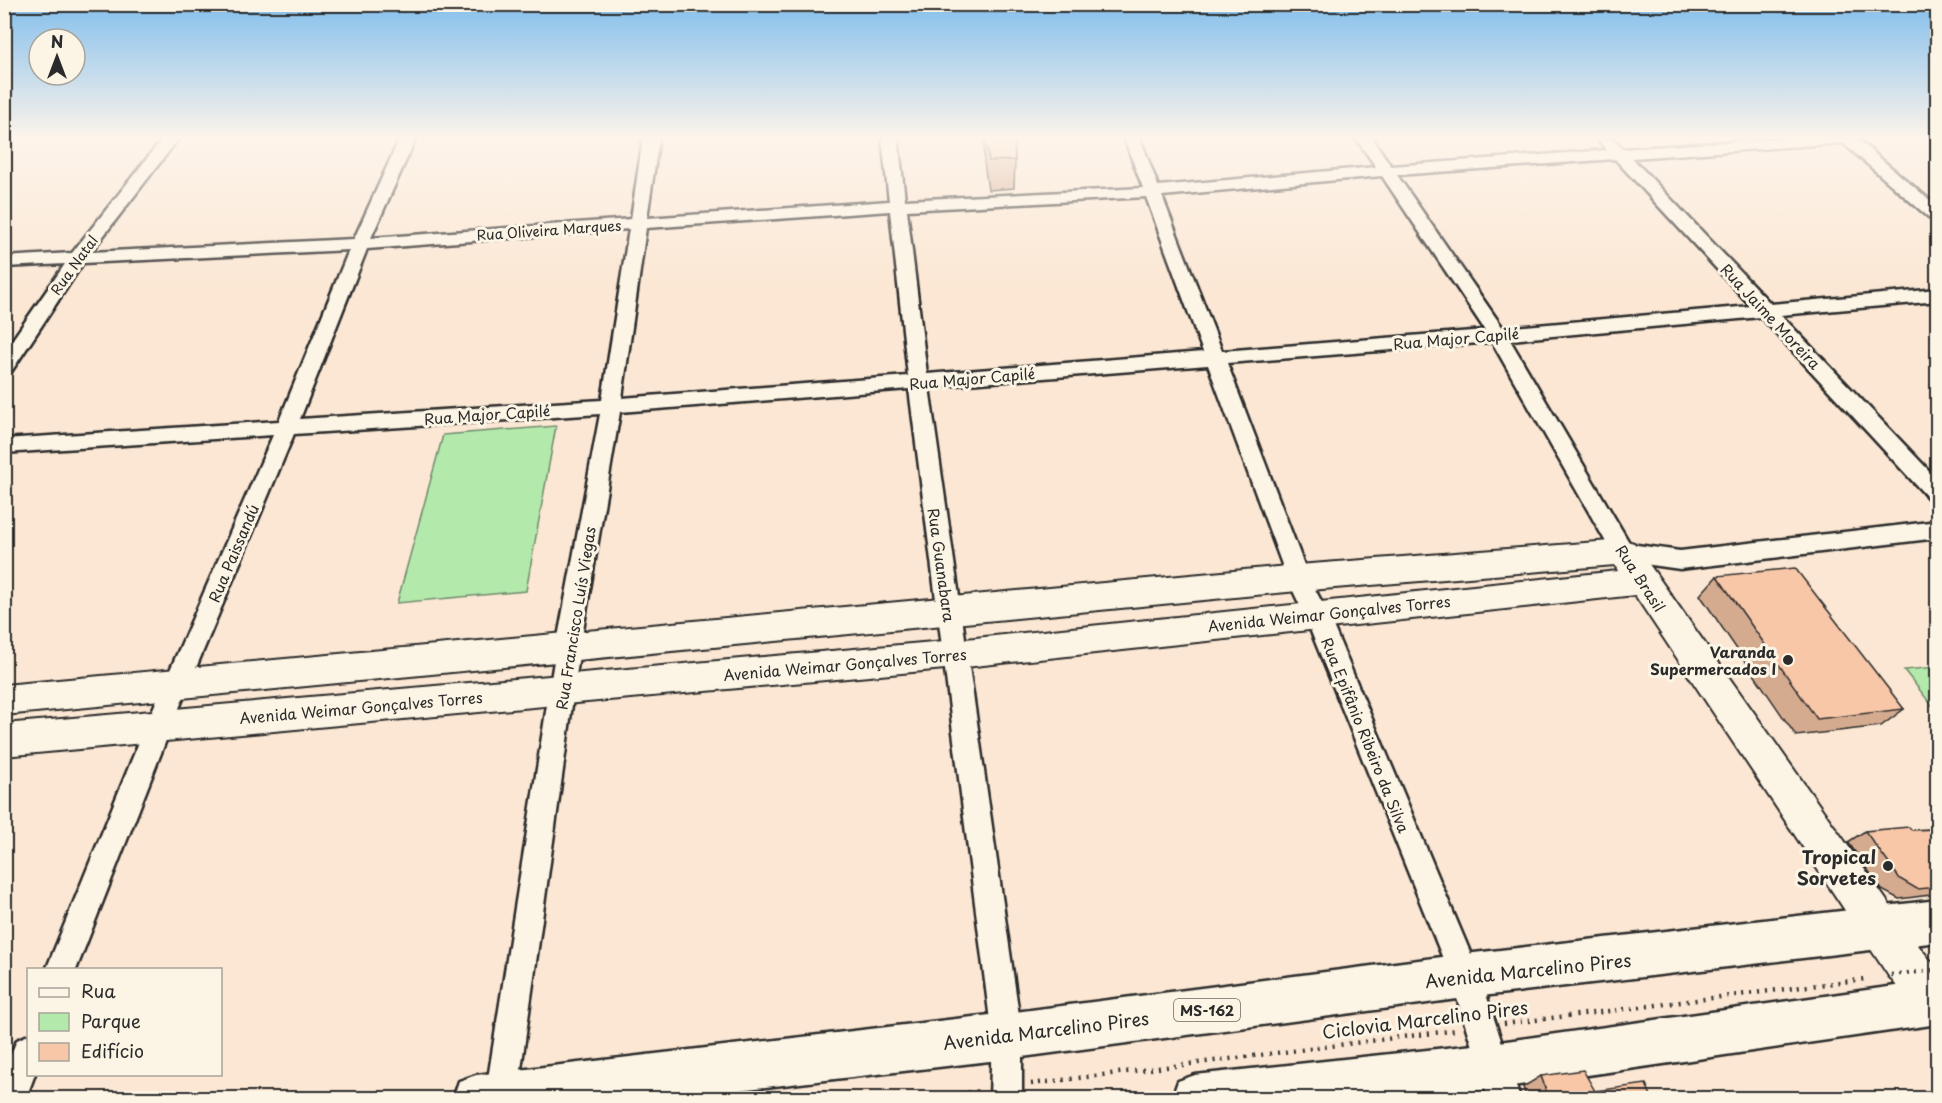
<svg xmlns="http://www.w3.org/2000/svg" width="1942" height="1103" viewBox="0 0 1942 1103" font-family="'Playpen Sans',sans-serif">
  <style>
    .green { fill: #b3eaac; stroke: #6f8a6c; stroke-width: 1.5 }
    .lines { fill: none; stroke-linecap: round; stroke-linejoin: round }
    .street-casing { stroke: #2b2b2b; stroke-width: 5 }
    .secondary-casing { stroke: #2b2b2b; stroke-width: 4 }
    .primary-casing { stroke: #2b2b2b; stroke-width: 5 }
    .path { stroke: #2b2b2b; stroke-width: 4.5; stroke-dasharray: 2 6; stroke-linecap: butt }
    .street { fill: #fcf5e5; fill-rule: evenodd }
    .secondary { fill: #fcf5e5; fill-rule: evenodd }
    .primary { fill: #fcf5e5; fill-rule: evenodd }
    .path-bridge { stroke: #2b2b2b; stroke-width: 4.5; stroke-dasharray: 2 6; stroke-linecap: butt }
    .wall { fill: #d5ab90; stroke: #2b2b2b; stroke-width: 1.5 }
    .building { fill: #f8c7a8; stroke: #2b2b2b; stroke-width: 1.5 }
    .poi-dot { fill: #2b2b2b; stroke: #fcf5e5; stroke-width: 2 }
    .labels { text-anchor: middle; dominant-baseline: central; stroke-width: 6; stroke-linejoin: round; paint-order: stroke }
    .far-street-label { font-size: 14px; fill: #2b2b2b; stroke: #fcf5e5 }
    .shield { fill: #fcf5e5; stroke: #6a6863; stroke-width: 1.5 }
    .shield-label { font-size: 14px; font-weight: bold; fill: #2b2b2b }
    .street-label { font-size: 15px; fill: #2b2b2b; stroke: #fcf5e5 }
    .poi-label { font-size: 15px; font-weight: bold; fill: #2b2b2b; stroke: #fcf5e5; text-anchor: end }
    .near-poi-label { font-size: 18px; font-weight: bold; fill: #2b2b2b; stroke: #fcf5e5; text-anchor: end }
    .near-street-label { font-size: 18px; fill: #2b2b2b; stroke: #fcf5e5 }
  </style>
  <rect width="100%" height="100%" fill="#fbe7d3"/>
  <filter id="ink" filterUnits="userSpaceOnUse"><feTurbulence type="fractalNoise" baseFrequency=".0167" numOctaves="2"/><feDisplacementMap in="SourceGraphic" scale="12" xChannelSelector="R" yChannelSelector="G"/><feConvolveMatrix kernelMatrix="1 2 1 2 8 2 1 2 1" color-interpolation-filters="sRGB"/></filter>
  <g filter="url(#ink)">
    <g class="green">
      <path d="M556 426 526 591 397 603 443 435Z"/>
      <path d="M1937 667H1938L1937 712 1904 670Z"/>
    </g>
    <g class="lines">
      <g class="street-casing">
        <g id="street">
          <path d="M163 138H179L91 252 354 239 400 138H416L371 238 631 219 643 138H659L647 218 889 201 882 138H898L905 200 1143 188 1124 138H1140L1158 186 1376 167 1356 138H1372L1391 166 1607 150 1596 138H1612L1623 149 1785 138H1856L1938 207V221L1932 220 1843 143 1632 158 1771 304 1938 289V301L1781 315 1938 480V502L1930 500 1761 317 1510 340 1630 544 1680 551 1938 521V538L1680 569 1623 561 1615 558 1492 342 1227 363 1309 578 1328 614 1480 976 1520 1098H1488L1450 976 1304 614 1287 578 1208 365 929 387 1022 1036V1098H990L992 1036 909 389 620 412 580 648 517 1098H485L556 648 600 414 294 434 172 725 76 970H46L146 725 273 435 4 453V439L279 421 349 250 83 263 11 372 4 373V352L65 264 4 267V257L72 253ZM1615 159 1751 306 1503 328 1397 175ZM1382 176 1485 330 1222 351 1162 196ZM1146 197 1203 352 927 374 907 210ZM890 211 908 376 622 398 646 228ZM629 229 602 400 300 419 367 249Z"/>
          <path d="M28 1035V1074H35L26 1098H4V1071L17 1040Z"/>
        </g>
      </g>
      <g class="secondary-casing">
        <path id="secondary" d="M1623 540 1634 543 1918 945 1938 970V1023L1921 1017 1888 975 1635 595 956 668 4 756V724L956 640 1618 571 1615 565 1298 591 4 715V685L1298 565Z"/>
      </g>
      <g class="primary-casing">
        <g id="primary">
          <path d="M1938 900V942L1465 998 1007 1059 670 1098H453L459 1081 476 1075 1007 1013 1465 954Z"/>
          <path d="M1938 980V1024L1492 1089 1405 1098H1172L1178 1081 1195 1075 1492 1043Z"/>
        </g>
      </g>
      <g class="path">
        <path d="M1504 1024 1866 979"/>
        <path d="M1031 1084 1458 1030"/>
        <path d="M920 1098 982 1091"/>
      </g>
      <use href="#street" class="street"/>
      <use href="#secondary" class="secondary"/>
      <use href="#primary" class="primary"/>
      <path class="path-bridge" d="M1891 975 1934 970"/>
    </g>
    <g class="wall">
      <path d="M984 138H1014L1015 160 1014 188 988 190 984 162Z"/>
      <path d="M1717 576 1904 709 1881 726 1796 736 1700 595Z"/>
      <path d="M1938 829V894L1899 899 1882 890 1848 842 1865 831Z"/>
      <path d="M1541 1076 1595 1091 1652 1098H1527L1523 1087Z"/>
    </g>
    <g class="building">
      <path d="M985 138H1014L1015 160 989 161Z"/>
      <path d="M1795 568 1904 709 1817 719 1717 576Z"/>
      <path d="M1909 827 1912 830 1938 829V887L1917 889 1900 879 1865 831Z"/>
      <path d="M1583 1070 1595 1091 1646 1084 1652 1098H1549L1541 1076Z"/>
    </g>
  </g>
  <linearGradient id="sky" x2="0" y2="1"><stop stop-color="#84bfec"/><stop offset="0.47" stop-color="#fdf4eb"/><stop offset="1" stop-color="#fdf4eb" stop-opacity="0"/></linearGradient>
  <rect width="1942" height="292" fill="url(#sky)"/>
  <g class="poi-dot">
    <circle cx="1788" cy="660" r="6"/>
    <circle cx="1888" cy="866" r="6"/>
  </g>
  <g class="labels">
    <g class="far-street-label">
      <text transform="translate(549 230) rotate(-4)">Rua Oliveira Marques</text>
      <text transform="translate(74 265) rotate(-54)">Rua Natal</text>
    </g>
    <rect class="shield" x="1174" y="999" width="66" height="22" rx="4.5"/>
    <g class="shield-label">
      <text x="1207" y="1010">MS-162</text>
    </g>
    <g class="street-label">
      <text transform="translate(1771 316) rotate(47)">Rua Jaime Moreira</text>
      <text transform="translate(1456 338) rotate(-5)">Rua Major Capilé</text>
      <text transform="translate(972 378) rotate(-5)">Rua Major Capilé</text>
      <text transform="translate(487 414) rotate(-4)">Rua Major Capilé</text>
      <text transform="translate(233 553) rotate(-67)">Rua Paissandú</text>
      <text transform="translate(942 565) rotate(82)">Rua Guanabara</text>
      <text transform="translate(1641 578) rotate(57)">Rua Brasil</text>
      <text transform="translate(1329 613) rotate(-6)">Avenida Weimar Gonçalves Torres</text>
      <text transform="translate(575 618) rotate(-81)">Rua Francisco Luís Viegas</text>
      <text transform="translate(845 664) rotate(-5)">Avenida Weimar Gonçalves Torres</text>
      <text transform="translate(361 707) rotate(-5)">Avenida Weimar Gonçalves Torres</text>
      <text transform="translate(1366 735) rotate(68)">Rua Epifânio Ribeiro da Silva</text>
    </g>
    <g class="poi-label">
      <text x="1776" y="651">Varanda<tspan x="1776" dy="17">Supermercados l</tspan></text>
    </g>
    <g class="near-poi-label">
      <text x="1876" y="856">Tropical<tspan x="1876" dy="21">Sorvetes</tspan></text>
    </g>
    <g class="near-street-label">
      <text transform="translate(1528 970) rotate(-6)">Avenida Marcelino Pires</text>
      <text transform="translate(1425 1019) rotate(-7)">Ciclovia Marcelino Pires</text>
      <text transform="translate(1046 1030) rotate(-7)">Avenida Marcelino Pires</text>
    </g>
  </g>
  <rect width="1942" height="1103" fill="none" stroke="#fcf5e5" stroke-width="24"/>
  <rect x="12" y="12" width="1918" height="1079" fill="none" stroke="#2b2b2b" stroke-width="2" filter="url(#ink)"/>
  <rect x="27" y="968" width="195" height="108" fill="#fcf5e5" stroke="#a8a49b" stroke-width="1.5"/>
  <rect x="39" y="988" width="30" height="9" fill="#fcf5e5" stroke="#a8a49b" stroke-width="1.5"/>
  <text x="81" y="998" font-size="18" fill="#2b2b2b">Rua</text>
  <rect x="39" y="1013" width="30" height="18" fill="#b3eaac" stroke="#a8a49b" stroke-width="1.5"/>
  <text x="81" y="1028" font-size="18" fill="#2b2b2b">Parque</text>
  <rect x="39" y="1043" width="30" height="18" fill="#f8c7a8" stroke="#a8a49b" stroke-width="1.5"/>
  <text x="81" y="1058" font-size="18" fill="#2b2b2b">Edifício</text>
  <g transform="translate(57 57)"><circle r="28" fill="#fcf5e5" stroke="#a8a49b" stroke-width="1.5"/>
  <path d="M0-4.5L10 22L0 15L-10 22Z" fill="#2b2b2b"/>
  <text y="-9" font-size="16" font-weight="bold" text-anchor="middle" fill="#2b2b2b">N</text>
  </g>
</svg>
